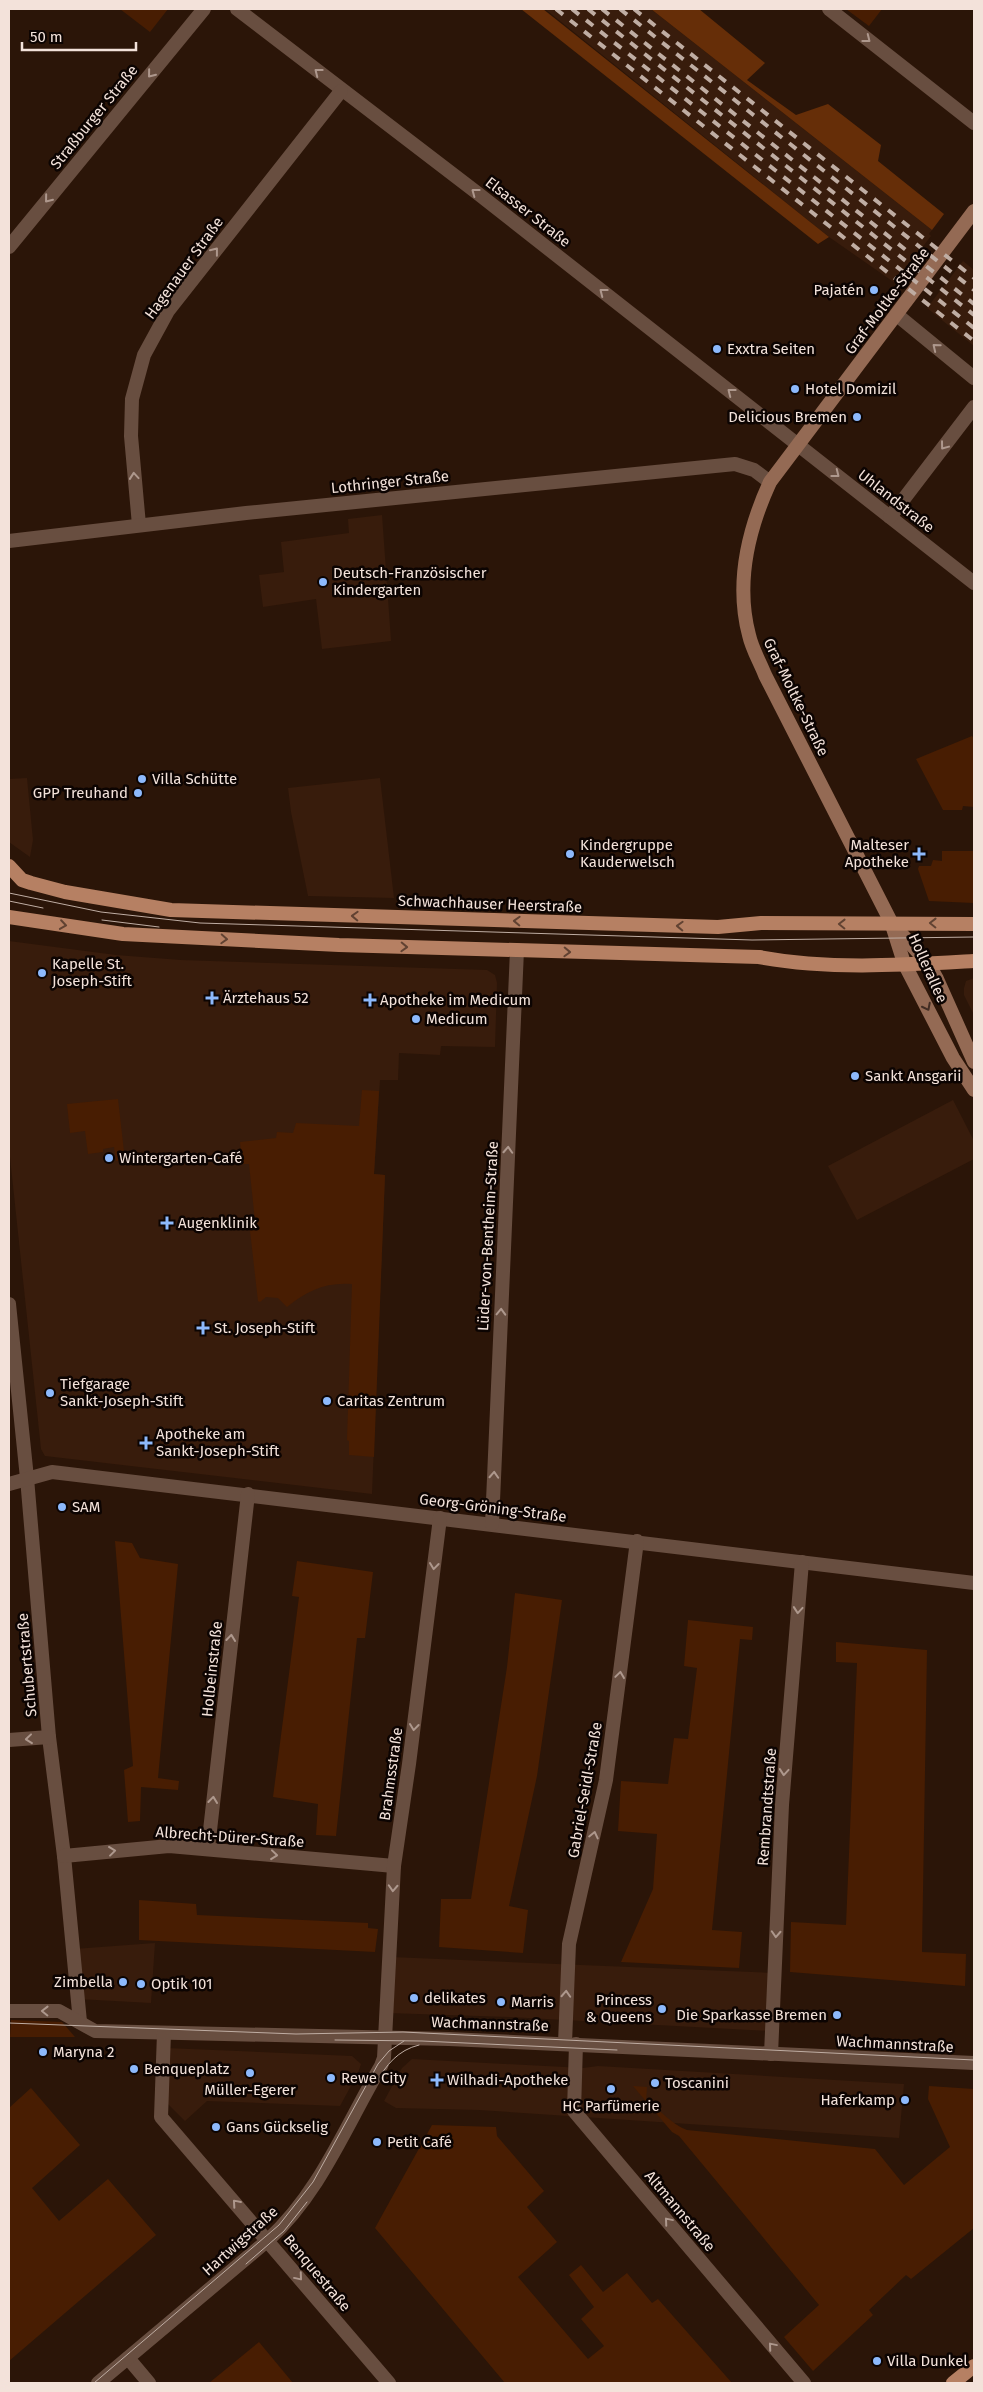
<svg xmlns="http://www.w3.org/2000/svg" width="983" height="2392" viewBox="0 0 983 2392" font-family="'Fira Sans',sans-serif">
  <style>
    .built { fill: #381c0c }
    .green { fill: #481d02 }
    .forest { fill: #662e08 }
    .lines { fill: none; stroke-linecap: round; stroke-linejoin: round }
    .minor { stroke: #684e40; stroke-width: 14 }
    .secondary { stroke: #946a54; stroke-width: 14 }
    .primary { stroke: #b68063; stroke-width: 14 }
    .tram { stroke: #bfada3; stroke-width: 1 }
    .rail { stroke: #bfada3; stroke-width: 4; stroke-dasharray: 9 9; stroke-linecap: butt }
    .oneway { stroke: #ae988d }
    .oneway2 { stroke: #614232 }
    .oneway3 { stroke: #422d23 }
    .poi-dot { fill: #8db9fc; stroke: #0c0402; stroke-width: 2 }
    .labels { text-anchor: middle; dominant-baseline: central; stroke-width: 5; stroke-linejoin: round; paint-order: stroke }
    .street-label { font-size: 15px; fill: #f3e2da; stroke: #0c0402 }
    .poi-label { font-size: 15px; fill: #f3e2da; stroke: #0c0402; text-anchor: start }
  </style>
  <rect width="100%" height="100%" fill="#2b1508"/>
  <g class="built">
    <path d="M545 9H651L932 230 929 234 931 236 895 283 829 237Z"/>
    <path d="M963 261 974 270V346L927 308Z"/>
    <path d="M382 515 391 641 322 649 316 599 263 607 259 575 284 572 281 542 349 533 348 519Z"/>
    <path d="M27 778 33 840 30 857 9 842V779Z"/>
    <path d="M380 778 394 898 308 896 291 812 288 788Z"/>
    <path d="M9 941 116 955 181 960 487 970 495 975 497 983 495 1047 441 1046 440 1055 399 1053 398 1080H380L374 1174 385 1175 372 1494 45 1456 41 1449 9 1148Z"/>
    <path d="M974 978V1015L964 995V988L966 981Z"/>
    <path d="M953 1100 974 1141V1159L857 1220 828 1166Z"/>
    <path d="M155 1943 151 2003 78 1999 74 1949Z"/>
    <path d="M391 1957 774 1973 771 2031 509 2017 387 2013Z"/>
    <path d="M166 2048 352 2056 361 2064 358 2073 340 2106 207 2101 185 2121 164 2100Z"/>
    <path d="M412 2059 583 2068 598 2066 904 2084 899 2138 479 2110 396 2108 384 2101 402 2068Z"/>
  </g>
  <g class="green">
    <path d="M120 9H168L150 32Z"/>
    <path d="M846 9H882L869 26Z"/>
    <path d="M972 736 974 739V807L963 806 962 810H943L916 759Z"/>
    <path d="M942 851H974V903L929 901 918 869 919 866H931L933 860 942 861Z"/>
    <path d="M362 1090 379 1091 374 1174 385 1175 374 1457 349 1455V1441L347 1440 352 1284C325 1282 307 1291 287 1307L278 1298 266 1297 260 1302 258 1301 249 1222 255 1221 249 1164H242L240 1142 276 1138 277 1132 293 1133 296 1123 359 1126Z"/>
    <path d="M118 1099 125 1160 116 1161 114 1147 103 1149V1152L88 1154 85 1131 70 1133 67 1104Z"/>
    <path d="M115 1541 132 1543 140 1558 178 1564 158 1778 179 1781 178 1790 141 1787 140 1821 128 1822 124 1770 133 1766Z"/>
    <path d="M297 1561 373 1572 365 1638H357L336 1836 316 1835 318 1804 273 1797 299 1597 292 1596Z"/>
    <path d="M515 1593 562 1600 537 1776 509 1906 528 1910 523 1953 439 1947 441 1899H471L507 1667Z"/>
    <path d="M688 1620 753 1627 752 1640 740 1639 712 1930 742 1932 739 1968 621 1962 653 1889 657 1834 618 1831 621 1781 668 1784 674 1738 688 1739 697 1668 684 1666Z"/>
    <path d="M836 1642 927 1650 922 1952 966 1954 965 1986 790 1972 791 1922 846 1925 857 1663 836 1662Z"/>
    <path d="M139 1900 196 1904 197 1915 368 1923V1928L378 1929 375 1952 139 1940Z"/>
    <path d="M11 2020 62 2022 75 2037H10Z"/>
    <path d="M633 2086 647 2087 646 2101C661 2110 671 2124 687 2130L875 2149 904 2185 950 2147 928 2099 929 2086 974 2089V2228L911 2279 906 2275 869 2310 873 2315 813 2371 784 2337 819 2305 679 2136 672 2132Z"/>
    <path d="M31 2088 80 2145 32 2188 59 2221 108 2179 156 2235 9 2361V2108Z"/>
    <path d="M432 2125 496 2127 497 2136 544 2191 527 2207 557 2242 518 2277 588 2359 604 2346 581 2319 594 2307 569 2275 581 2265 603 2292 627 2273 652 2303 658 2299 732 2383H505L375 2228Z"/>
    <path d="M259 2342 293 2383H209Z"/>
  </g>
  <g class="forest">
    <path d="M521 9H543L829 237 818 244Z"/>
    <path d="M651 9H699L765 63 747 80 796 115 828 104 881 145 878 161 944 214 932 230Z"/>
  </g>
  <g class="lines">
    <g class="minor">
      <path d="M237 9 476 192 974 583"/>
      <path d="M829 9 974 123"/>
      <path d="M9 247 204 9"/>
      <path d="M897 315 974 378"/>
      <path d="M890 517 974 407"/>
      <path d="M139 525 131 436 132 399 144 355 168 311 341 91"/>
      <path d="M9 541 246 513 735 464 754 470 770 482"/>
      <path d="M9 1304 27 1478 49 1737 64 1856 80 2022"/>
      <path d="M9 1484 52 1472 974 1583"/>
      <path d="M492 1524 517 950"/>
      <path d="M9 1740 49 1737"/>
      <path d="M208 1848 248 1494"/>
      <path d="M64 1856 169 1846 394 1866"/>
      <path d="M9 2011H59L95 2031 449 2039 974 2063"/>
      <path d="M164 2033 161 2117 389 2383"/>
      <path d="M565 2043 569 1944 606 1780 637 1541"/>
      <path d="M576 2044 574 2111 804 2383"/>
      <path d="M771 2054 782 1805 802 1562"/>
      <path d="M128 2358 149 2383"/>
      <path d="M98 2383 268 2240C320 2193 346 2125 381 2066L384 2058 394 1866 409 1764 440 1518"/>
    </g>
    <g class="secondary">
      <path d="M974 211 770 482C748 530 735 582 749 635 752 649 760 662 765 675L891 922 904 963 953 1058 974 1090"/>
      <path d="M895 927 928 963 937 979 974 1062"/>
    </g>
    <g class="primary">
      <path d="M9 866 22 880 31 883 65 892 171 910 718 927 761 923 974 924"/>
      <path d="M9 917 123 934 339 945 759 957C829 970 903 965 974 961"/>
      <path d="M953 2383 974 2366"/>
    </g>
    <g class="tram">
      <path d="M9 893 101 912 200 923 752 940 974 937"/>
      <path d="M9 901 43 908"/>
      <path d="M102 920 159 927"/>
      <path d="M9 2023 296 2034 403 2032 974 2060"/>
      <path d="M335 2040 422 2041 617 2050"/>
      <path d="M376 2083C386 2065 398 2050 419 2045"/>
      <path d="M246 2264 284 2231 307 2202"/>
      <path d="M94 2383 279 2225 313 2182 378 2064 389 2051 404 2041"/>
    </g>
    <g class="rail">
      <path d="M556 9 974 341"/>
      <path d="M572 9 974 328"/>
      <path d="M588 9 974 315"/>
      <path d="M602 9 974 304"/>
      <path d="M620 9 974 290"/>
      <path d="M634 9 974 278"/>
    </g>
  </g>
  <defs><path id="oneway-chevron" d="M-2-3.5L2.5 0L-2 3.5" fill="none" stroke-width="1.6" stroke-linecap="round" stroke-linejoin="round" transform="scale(1.25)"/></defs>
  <g class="oneway">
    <use href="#oneway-chevron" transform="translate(867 39) rotate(38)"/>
    <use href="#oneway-chevron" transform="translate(318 72) rotate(-142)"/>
    <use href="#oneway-chevron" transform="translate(151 74) rotate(129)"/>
    <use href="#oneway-chevron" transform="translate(475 192) rotate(-143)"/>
    <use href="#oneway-chevron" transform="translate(48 199) rotate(129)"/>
    <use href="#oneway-chevron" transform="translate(215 251) rotate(-52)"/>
    <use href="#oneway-chevron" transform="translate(603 292) rotate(-142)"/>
    <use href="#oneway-chevron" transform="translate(936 347) rotate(-141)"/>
    <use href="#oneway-chevron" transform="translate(731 392) rotate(-142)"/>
    <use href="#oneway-chevron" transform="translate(944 446) rotate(127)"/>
    <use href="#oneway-chevron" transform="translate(836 474) rotate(38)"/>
    <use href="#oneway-chevron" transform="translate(134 476) rotate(-95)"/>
    <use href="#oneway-chevron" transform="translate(508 1150) rotate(-87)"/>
    <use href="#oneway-chevron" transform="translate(501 1312) rotate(-88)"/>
    <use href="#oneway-chevron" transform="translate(494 1475) rotate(-87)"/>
    <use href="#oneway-chevron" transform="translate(434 1566) rotate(97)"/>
    <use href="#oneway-chevron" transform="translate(798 1610) rotate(95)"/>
    <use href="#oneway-chevron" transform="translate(231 1638) rotate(-84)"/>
    <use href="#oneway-chevron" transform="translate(620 1675) rotate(-82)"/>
    <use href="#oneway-chevron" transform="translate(414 1727) rotate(97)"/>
    <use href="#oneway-chevron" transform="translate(29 1739) rotate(174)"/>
    <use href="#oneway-chevron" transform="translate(784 1772) rotate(95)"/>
    <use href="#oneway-chevron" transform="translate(213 1800) rotate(-84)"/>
    <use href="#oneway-chevron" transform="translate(594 1835) rotate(-77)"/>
    <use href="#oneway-chevron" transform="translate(112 1851) rotate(-7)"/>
    <use href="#oneway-chevron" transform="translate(274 1855) rotate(6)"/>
    <use href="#oneway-chevron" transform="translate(393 1888) rotate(93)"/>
    <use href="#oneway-chevron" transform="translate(776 1934) rotate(93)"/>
    <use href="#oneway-chevron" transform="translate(566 1994) rotate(-87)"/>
    <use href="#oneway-chevron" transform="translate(45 2011) rotate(-179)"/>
    <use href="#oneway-chevron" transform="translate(236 2203) rotate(-131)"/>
    <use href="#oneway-chevron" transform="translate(668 2221) rotate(-130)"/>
    <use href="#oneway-chevron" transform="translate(299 2277) rotate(50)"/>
    <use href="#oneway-chevron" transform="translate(772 2346) rotate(-130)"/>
  </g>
  <g class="oneway2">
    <use href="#oneway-chevron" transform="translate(355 916) rotate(-178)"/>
    <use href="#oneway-chevron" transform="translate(517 921) rotate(-178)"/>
    <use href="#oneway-chevron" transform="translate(933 923) rotate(-179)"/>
    <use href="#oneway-chevron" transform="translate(842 924) rotate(-179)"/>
    <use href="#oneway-chevron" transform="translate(63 925) rotate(8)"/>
    <use href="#oneway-chevron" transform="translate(680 926) rotate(-178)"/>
    <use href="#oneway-chevron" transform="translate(224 939) rotate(3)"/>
    <use href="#oneway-chevron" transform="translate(404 947) rotate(2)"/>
    <use href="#oneway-chevron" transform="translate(567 952) rotate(2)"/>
  </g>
  <use class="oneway3" href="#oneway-chevron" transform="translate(927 1007) rotate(63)"/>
  <g class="poi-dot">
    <circle cx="874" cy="290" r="5"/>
    <circle cx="717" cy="349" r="5"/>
    <circle cx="795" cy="389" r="5"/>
    <circle cx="857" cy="417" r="5"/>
    <circle cx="323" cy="582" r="5"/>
    <circle cx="142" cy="779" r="5"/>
    <circle cx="138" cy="793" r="5"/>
    <circle cx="570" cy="854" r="5"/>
    <path d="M916.5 846.5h5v5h5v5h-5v5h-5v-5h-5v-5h5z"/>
    <circle cx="42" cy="973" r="5"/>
    <path d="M209.5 990.5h5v5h5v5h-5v5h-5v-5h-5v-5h5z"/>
    <path d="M367.5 992.5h5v5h5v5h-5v5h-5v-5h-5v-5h5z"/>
    <circle cx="416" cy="1019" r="5"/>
    <circle cx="855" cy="1076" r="5"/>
    <circle cx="109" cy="1158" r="5"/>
    <path d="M164.5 1215.5h5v5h5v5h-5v5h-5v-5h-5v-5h5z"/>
    <path d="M200.5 1320.5h5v5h5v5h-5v5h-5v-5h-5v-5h5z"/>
    <circle cx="50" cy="1393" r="5"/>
    <circle cx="327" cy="1401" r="5"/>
    <path d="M143.5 1435.5h5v5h5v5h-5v5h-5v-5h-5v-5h5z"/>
    <circle cx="62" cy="1507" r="5"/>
    <circle cx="123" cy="1982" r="5"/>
    <circle cx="141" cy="1984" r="5"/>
    <circle cx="414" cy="1998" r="5"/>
    <circle cx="501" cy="2002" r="5"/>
    <circle cx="662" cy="2009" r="5"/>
    <circle cx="837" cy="2015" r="5"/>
    <circle cx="43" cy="2052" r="5"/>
    <circle cx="134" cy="2069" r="5"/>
    <circle cx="250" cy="2073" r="5"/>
    <circle cx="331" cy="2078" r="5"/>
    <path d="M434.5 2072.5h5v5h5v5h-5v5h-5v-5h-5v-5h5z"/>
    <circle cx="655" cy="2083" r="5"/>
    <circle cx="611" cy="2089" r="5"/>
    <circle cx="905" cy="2100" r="5"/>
    <circle cx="216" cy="2127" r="5"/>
    <circle cx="377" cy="2142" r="5"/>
    <circle cx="877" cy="2361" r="5"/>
  </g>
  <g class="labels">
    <g class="street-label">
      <text transform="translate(94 117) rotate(-51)">Straßburger Straße</text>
      <text transform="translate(528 212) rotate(38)">Elsasser Straße</text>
      <text transform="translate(184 268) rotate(-54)">Hagenauer Straße</text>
      <text transform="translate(887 301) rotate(-53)">Graf-Moltke-Straße</text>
      <text transform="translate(390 482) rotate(-6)">Lothringer Straße</text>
      <text transform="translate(896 501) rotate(38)">Uhlandstraße</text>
      <text transform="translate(796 697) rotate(64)">Graf-Moltke-Straße</text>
      <text transform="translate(490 904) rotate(2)">Schwachhauser Heerstraße</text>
      <text transform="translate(928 968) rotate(66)">Hollerallee</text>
      <text transform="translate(488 1236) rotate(-87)">Lüder-von-Bentheim-Straße</text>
      <text transform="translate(493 1508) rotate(7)">Georg-Gröning-Straße</text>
      <text transform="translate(27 1665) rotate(-95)">Schubertstraße</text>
      <text transform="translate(212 1669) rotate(-84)">Holbeinstraße</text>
      <text transform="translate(391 1774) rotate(-82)">Brahmsstraße</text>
      <text transform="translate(585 1790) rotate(-80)">Gabriel-Seidl-Straße</text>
      <text transform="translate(767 1807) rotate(-86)">Rembrandtstraße</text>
      <text transform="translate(230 1837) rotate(4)">Albrecht-Dürer-Straße</text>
      <text transform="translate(490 2024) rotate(2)">Wachmannstraße</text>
      <text transform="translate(895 2044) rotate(3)">Wachmannstraße</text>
      <text transform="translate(680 2211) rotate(50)">Altmannstraße</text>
      <text transform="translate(240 2241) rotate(-42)">Hartwigstraße</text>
      <text transform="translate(317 2273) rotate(50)">Benquestraße</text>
    </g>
    <g class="poi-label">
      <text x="864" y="290" text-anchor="end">Pajatén</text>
      <text x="727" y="349">Exxtra Seiten</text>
      <text x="805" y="389">Hotel Domizil</text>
      <text x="847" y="417" text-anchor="end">Delicious Bremen</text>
      <text x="333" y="573">Deutsch-Französischer<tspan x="333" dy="17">Kindergarten</tspan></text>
      <text x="152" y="779">Villa Schütte</text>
      <text x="128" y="793" text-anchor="end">GPP Treuhand</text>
      <text x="580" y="845">Kindergruppe<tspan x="580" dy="17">Kauderwelsch</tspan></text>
      <text x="909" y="845" text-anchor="end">Malteser<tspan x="909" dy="17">Apotheke</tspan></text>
      <text x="52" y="964">Kapelle St.<tspan x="52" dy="17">Joseph-Stift</tspan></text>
      <text x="223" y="998">Ärztehaus 52</text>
      <text x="380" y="1000">Apotheke im Medicum</text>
      <text x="426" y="1019">Medicum</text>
      <text x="865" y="1076">Sankt Ansgarii</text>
      <text x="119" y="1158">Wintergarten-Café</text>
      <text x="178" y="1223">Augenklinik</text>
      <text x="214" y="1328">St. Joseph-Stift</text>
      <text x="60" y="1384">Tiefgarage<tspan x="60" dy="17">Sankt-Joseph-Stift</tspan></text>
      <text x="337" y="1401">Caritas Zentrum</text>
      <text x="156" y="1434">Apotheke am<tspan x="156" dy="17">Sankt-Joseph-Stift</tspan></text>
      <text x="72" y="1507">SAM</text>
      <text x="113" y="1982" text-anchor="end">Zimbella</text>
      <text x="151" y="1984">Optik 101</text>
      <text x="424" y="1998">delikates</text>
      <text x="652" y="2000" text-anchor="end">Princess<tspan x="652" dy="17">&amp; Queens</tspan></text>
      <text x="511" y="2002">Marris</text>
      <text x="827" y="2015" text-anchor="end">Die Sparkasse Bremen</text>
      <text x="53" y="2052">Maryna 2</text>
      <text x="144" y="2069">Benqueplatz</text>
      <text x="341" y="2078">Rewe City</text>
      <text x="447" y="2080">Wilhadi-Apotheke</text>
      <text x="665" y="2083">Toscanini</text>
      <text x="250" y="2090" text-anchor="middle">Müller-Egerer</text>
      <text x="895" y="2100" text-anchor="end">Haferkamp</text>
      <text x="611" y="2106" text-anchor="middle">HC Parfümerie</text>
      <text x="226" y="2127">Gans Gückselig</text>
      <text x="387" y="2142">Petit Café</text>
      <text x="887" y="2361">Villa Dunkel</text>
    </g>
  </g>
  <rect width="983" height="2392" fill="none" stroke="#f3e2da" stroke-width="20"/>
  <path d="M22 42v8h114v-8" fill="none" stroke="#f3e2da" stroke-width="2.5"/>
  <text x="30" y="42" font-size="15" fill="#f3e2da" stroke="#0c0402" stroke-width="4" paint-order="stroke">50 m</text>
</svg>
